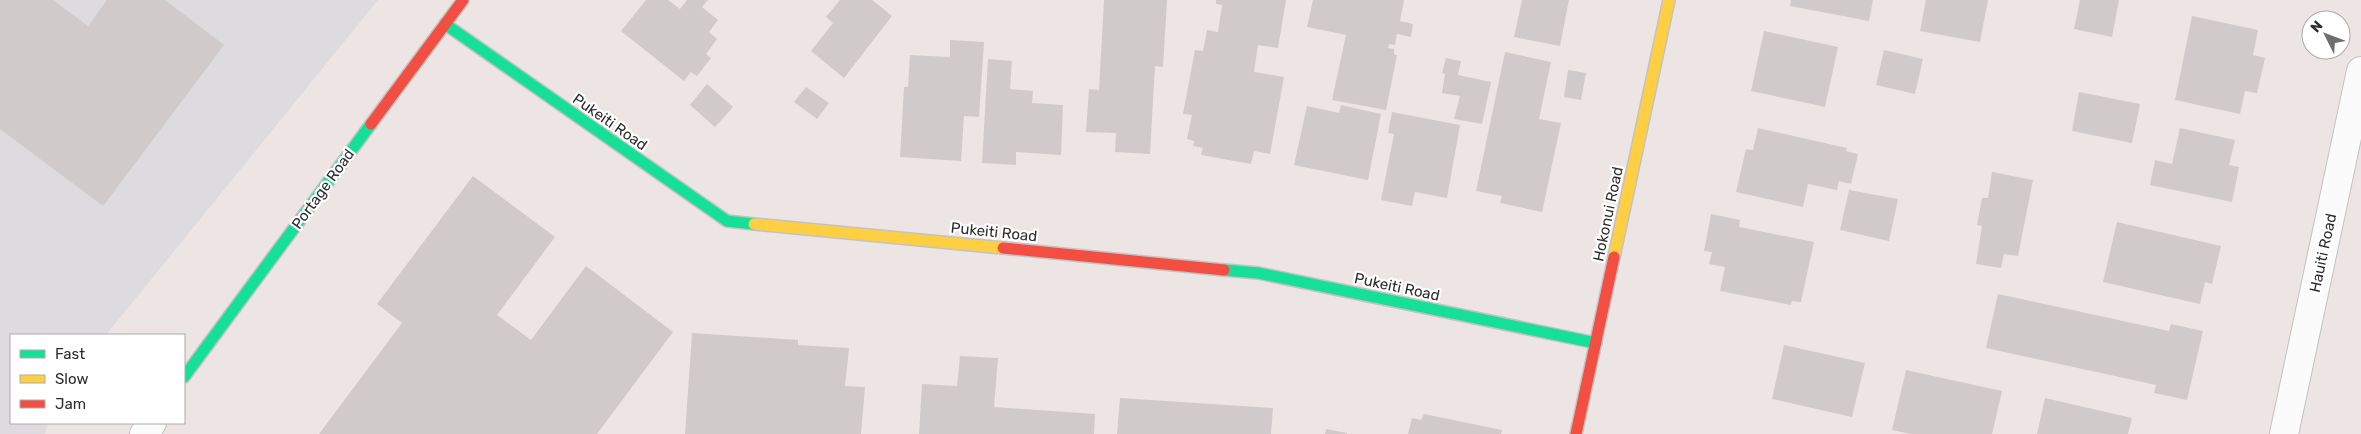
<svg xmlns="http://www.w3.org/2000/svg" width="2361" height="434" viewBox="0 0 2361 434" font-family="Rubik,sans-serif">
  <style>
    .industrial { fill: #dedbdf }
    .building { fill: #d0cbca }
    .lines { fill: none; stroke-linecap: round; stroke-linejoin: round }
    .street-casing { stroke: #c3c2c2; stroke-width: 30 }
    .fast-casing { stroke: #c3c2c2; stroke-width: 14 }
    .slow-casing { stroke: #c3c2c2; stroke-width: 14 }
    .jam-casing { stroke: #c3c2c2; stroke-width: 14 }
    .street { stroke: #fcfbfb; stroke-width: 28 }
    .fast { stroke: #16e098; stroke-width: 11 }
    .slow { stroke: #ffcf43; stroke-width: 11 }
    .jam { stroke: #f24e42; stroke-width: 11 }
    .labels { text-anchor: middle; dominant-baseline: central; stroke-width: 4.5; stroke-linejoin: round; paint-order: stroke }
    .street-label { font-size: 15px; fill: #2d2d2d; stroke: #fff }
  </style>
  <rect width="100%" height="100%" fill="#ece5e3"/>
  <path class="industrial" d="M0 0H378L106 335H11V423H48L45 434H0Z"/>
  <g class="building">
    <path d="M0 0H53L88 26 107 0H165L224 45 103 206 0 129Z"/>
    <path d="M646 0H668L680 9 687 0H708L702 7 718 20 709 32 717 39 706 54 711 58 697 76 691 72 684 81 621 31Z"/>
    <path d="M840 0H872L892 16 844 78 811 51 833 23 826 17Z"/>
    <path d="M1104 0H1167L1163 67 1155 66 1150 154 1115 152 1116 133 1086 132 1089 89 1099 90Z"/>
    <path d="M1216 0H1286L1278 48 1258 45 1254 72 1284 77 1270 154 1254 151 1251 164 1201 155 1203 148 1193 146 1194 141 1187 139 1192 115 1183 114 1195 50 1203 51 1207 30 1218 32 1222 5 1216 4Z"/>
    <path d="M1313 0H1404L1400 21 1413 24 1411 37 1397 34 1395 45 1389 44 1388 48 1394 49V54L1397 55 1386 110 1332 100 1346 35 1307 27Z"/>
    <path d="M1522 0H1569L1560 46 1514 37Z"/>
    <path d="M1791 0H1873L1869 21 1790 6Z"/>
    <path d="M1926 0H1988L1980 42 1920 31Z"/>
    <path d="M2080 0H2119L2112 37 2074 29Z"/>
    <path d="M2192 16 2258 30 2253 55 2265 58 2257 93 2245 91 2240 114 2175 100Z"/>
    <path d="M1764 31 1838 47 1825 107 1751 91Z"/>
    <path d="M950 40 984 42 979 117 964 116 961 161 900 157 904 87H908L910 55 950 57Z"/>
    <path d="M1884 50 1923 59 1915 94 1876 85Z"/>
    <path d="M1505 52 1551 62 1539 119 1561 123 1542 212 1500 203 1502 196 1476 191Z"/>
    <path d="M1446 58 1461 61 1458 75 1491 82 1482 124 1454 119 1460 96 1442 93 1445 74 1442 73Z"/>
    <path d="M988 59 1012 61 1010 89 1033 91 1032 103 1063 105 1061 155 1016 152V165L982 163Z"/>
    <path d="M1568 70 1586 73 1581 100 1564 97Z"/>
    <path d="M707 84 733 107 715 127 690 105Z"/>
    <path d="M806 87 829 103 817 119 794 102Z"/>
    <path d="M2079 92 2140 104 2132 143 2072 131Z"/>
    <path d="M1341 105 1381 114 1368 180 1294 165 1307 106 1339 113Z"/>
    <path d="M1392 112 1460 125 1447 198 1415 192 1412 206 1381 200 1394 134 1388 133Z"/>
    <path d="M1758 128 1847 148 1846 151 1858 154 1851 184 1839 181 1837 190 1808 184 1803 207 1736 192 1746 149 1753 150Z"/>
    <path d="M2180 128 2235 140 2229 165 2239 167 2232 202 2150 185 2155 160 2172 164Z"/>
    <path d="M1992 172 2033 180 2018 256 2004 254 2001 268 1976 264 1982 226 1977 225 1982 198H1988Z"/>
    <path d="M473 176 555 237 497 315 531 340 586 266 673 332 597 434H319L402 323 377 304Z"/>
    <path d="M1849 190 1898 199 1889 241 1840 230Z"/>
    <path d="M1711 214 1740 220 1739 227 1814 242 1801 302 1792 301 1791 305 1720 291 1725 267 1709 264 1712 252 1704 251Z"/>
    <path d="M2117 222 2221 246 2212 284 2205 282 2200 304 2103 282Z"/>
    <path d="M1998 294 2169 331 2171 324 2203 331 2187 400 2154 393 2156 385 1986 348Z"/>
    <path d="M692 333 798 340V345L849 348 845 386 865 387 861 434H685Z"/>
    <path d="M1784 345 1865 363 1852 417 1772 399Z"/>
    <path d="M960 356 998 358 994 407 1095 414 1094 434H919L922 384 957 386Z"/>
    <path d="M1906 370 2002 391 1992 434H1911L1892 430Z"/>
    <path d="M1120 398 1273 408 1271 434H1117Z"/>
    <path d="M2045 398 2132 418 2128 434H2037Z"/>
    <path d="M1424 414 1502 430 1501 434H1408L1412 418 1421 420Z"/>
    <path d="M1326 429 1347 433V434H1325Z"/>
  </g>
  <g class="lines">
    <g class="street-casing">
      <g id="street">
        <path d="M144 434 152 423"/>
        <path d="M2284 434 2361 71"/>
      </g>
    </g>
    <g class="fast-casing">
      <g id="fast">
        <path d="M445 24 727 221 754 224"/>
        <path d="M1224 270 1258 273 1596 343"/>
        <path d="M184 377 371 124"/>
      </g>
    </g>
    <g class="slow-casing">
      <g id="slow">
        <path d="M754 224 1003 248"/>
        <path d="M1614 257 1669 0"/>
      </g>
    </g>
    <g class="jam-casing">
      <g id="jam">
        <path d="M371 124 463 0"/>
        <path d="M1003 248 1224 270"/>
        <path d="M1576 434 1614 257"/>
      </g>
    </g>
    <use href="#street" class="street"/>
    <use href="#fast" class="fast"/>
    <use href="#slow" class="slow"/>
    <use href="#jam" class="jam"/>
  </g>
  <g class="labels">
    <g class="street-label">
      <text transform="translate(610 122) rotate(35)">Pukeiti Road</text>
      <text transform="translate(323 189) rotate(-54)">Portage Road</text>
      <text transform="translate(1608 214) rotate(-78)">Hokonui Road</text>
      <text transform="translate(994 232) rotate(6)">Pukeiti Road</text>
      <text transform="translate(2323 253) rotate(-78)">Hauiti Road</text>
      <text transform="translate(1397 287) rotate(12)">Pukeiti Road</text>
    </g>
  </g>
  <rect x="10" y="334" width="175" height="90" fill="#ffffff" stroke="#ababab"/>
  <rect x="20" y="350" width="25" height="8" fill="#16e098" stroke="#ababab"/>
  <text x="55" y="359" font-size="15" fill="#2d2d2d">Fast</text>
  <rect x="20" y="375" width="25" height="8" fill="#ffcf43" stroke="#ababab"/>
  <text x="55" y="384" font-size="15" fill="#2d2d2d">Slow</text>
  <rect x="20" y="400" width="25" height="8" fill="#f24e42" stroke="#ababab"/>
  <text x="55" y="409" font-size="15" fill="#2d2d2d">Jam</text>
  <g transform="translate(2326 35) rotate(312)"><circle r="24" fill="#ffffff" stroke="#ababab"/>
  <path d="M0-4L9 19L0 12L-9 19Z" fill="#706d6d"/>
  <text y="-8" font-size="14" font-weight="bold" text-anchor="middle" fill="#2d2d2d">N</text>
  </g>
</svg>
